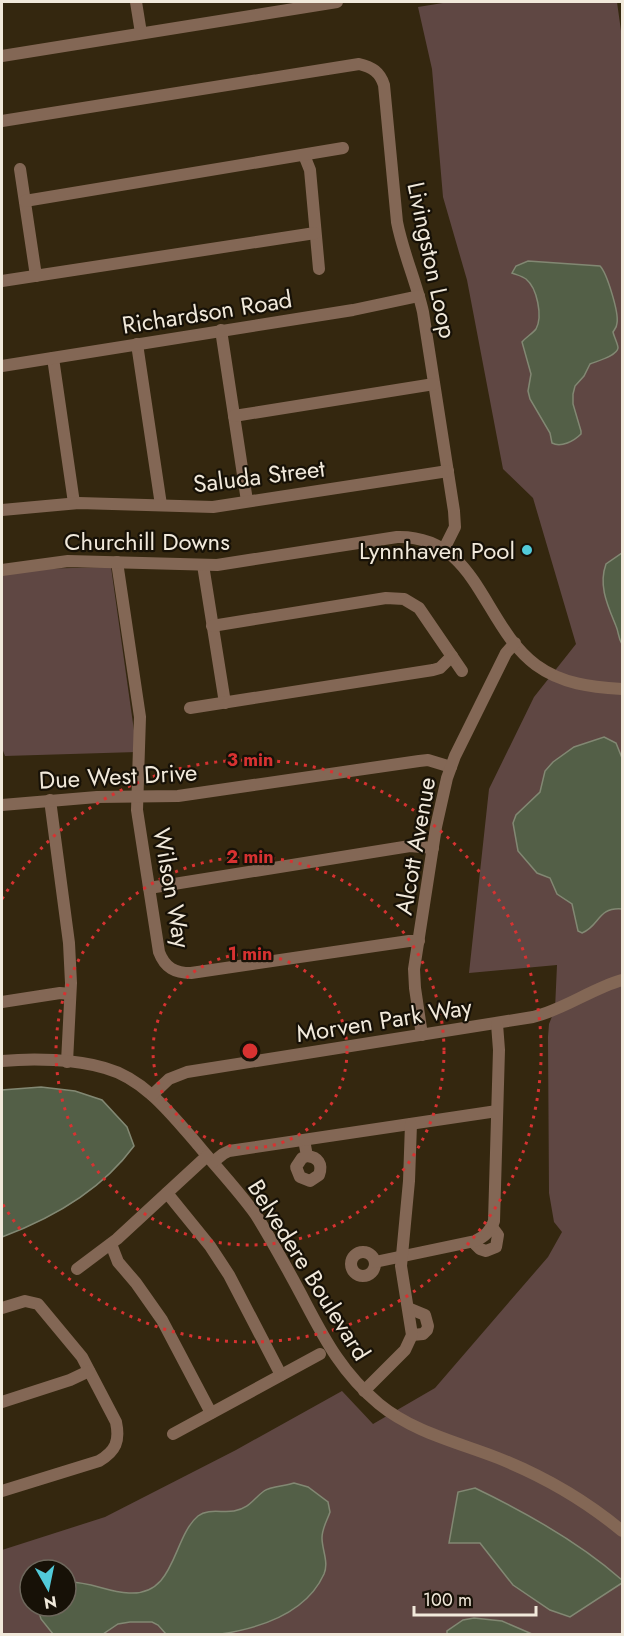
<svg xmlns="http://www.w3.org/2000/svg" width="624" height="1636" viewBox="0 0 624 1636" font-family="Jost,sans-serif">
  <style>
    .green { fill: #5f4743; fill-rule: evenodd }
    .water { fill: #535f47; stroke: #828873; stroke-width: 1.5 }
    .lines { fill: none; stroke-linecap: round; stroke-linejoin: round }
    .minor { stroke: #836755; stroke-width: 12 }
    .ring { fill: none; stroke: #d73231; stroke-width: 3; stroke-dasharray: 3 6 }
    .poi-dot { fill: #52cbda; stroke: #171107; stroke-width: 2 }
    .labels { text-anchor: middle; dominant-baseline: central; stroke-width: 4.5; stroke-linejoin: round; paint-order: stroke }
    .street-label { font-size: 24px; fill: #f1e9db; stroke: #171107 }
    .poi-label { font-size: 24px; fill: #f1e9db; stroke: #171107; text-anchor: end }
    .centre { fill: #d73231; stroke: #171107; stroke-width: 3 }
    .ring-label { font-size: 18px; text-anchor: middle; font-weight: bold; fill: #d73231; stroke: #171107; stroke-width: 4.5; stroke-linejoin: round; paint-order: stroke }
  </style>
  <rect width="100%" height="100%" fill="#34270f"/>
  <g class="green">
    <path d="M449 2H617L622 38V1634H2V1550L105 1517 236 1450 342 1391 373 1424 435 1388 548 1257 562 1232 554 1222 549 1193 548 1037 549 1024 555 1009 557 965 469 973 489 789 534 697 576 644 533 498 503 469 467 280 443 197 432 69 418 7ZM30 1570H66V1606H30Z"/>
    <path d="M111 567 137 752 5 756 2 748V574L33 569Z"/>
  </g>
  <g class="water">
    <path d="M528 261 600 266C607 273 619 313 617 323 617 327 615 329 613 332 614 337 618 344 618 348 617 356 597 361 590 364L584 376 575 386 573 394V404L581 431V434C574 441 561 448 552 443L550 433 530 399 528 391 531 374 522 342C526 337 532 334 536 329 543 316 537 288 526 279 522 276 517 275 512 273L516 266Z"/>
    <path d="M622 553V644C618 638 619 633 616 626 608 606 598 586 606 564Z"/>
    <path d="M604 737 616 743 622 758V909C597 907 600 926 582 933L578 931 572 904 557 894 550 878 537 873 518 851 513 823 516 815 540 792 545 771 553 762 574 747Z"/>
    <path d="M41 1087 75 1091 102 1100 127 1127 134 1146C101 1191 53 1218 2 1237V1090Z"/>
    <path d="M294 1483 308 1487 328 1502 330 1512C327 1521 322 1528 322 1538 322 1550 329 1562 324 1574 306 1614 260 1628 221 1634 204 1636 183 1635 166 1634L158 1625 152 1622H130L118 1624 103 1634H53L41 1619 37 1606H66V1582C90 1581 106 1592 129 1593 176 1596 172 1538 198 1516 208 1508 222 1513 234 1511 250 1508 253 1499 264 1491 270 1486 286 1486 294 1483Z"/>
    <path d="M475 1488C527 1513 579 1542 622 1580V1583L570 1617 550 1610 513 1585 480 1543H449L458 1492Z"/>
    <path d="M474 1618 502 1621 532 1634H447V1631L463 1620Z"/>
  </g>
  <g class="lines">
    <g class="minor">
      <path d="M136 2 141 33"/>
      <path d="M2 56 337 2"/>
      <path d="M2 121 359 64C372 67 380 72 384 85L397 222C403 253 416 281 423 312L454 511 455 527 444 549"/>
      <path d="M304 155 310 170 319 269"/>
      <path d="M20 169 36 276"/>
      <path d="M25 201 343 148"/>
      <path d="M2 281 315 233"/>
      <path d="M221 330 247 501"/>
      <path d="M137 344 161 505"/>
      <path d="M53 358 74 503"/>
      <path d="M2 366 353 310 419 296"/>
      <path d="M234 416 434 384"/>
      <path d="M2 510 79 503 213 507 448 471"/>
      <path d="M117 562 140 717 137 810 159 952C165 968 175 973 191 973L409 941H419"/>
      <path d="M203 565 225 703"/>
      <path d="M2 570 68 561 217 565 397 537C478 535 482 625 536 665 562 684 591 687 622 689"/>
      <path d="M212 626 386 598 404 599 419 608 462 671"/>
      <path d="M190 708 433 670 440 668 452 656"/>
      <path d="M50 800 69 943 71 983 67 1062"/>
      <path d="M2 805 97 797 178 796 419 761 428 760 451 767"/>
      <path d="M149 888 410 846 433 848"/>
      <path d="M2 1002 60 993 70 994"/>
      <path d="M422 1035 415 988 414 969 436 827 447 778 455 756 506 653 515 643"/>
      <path d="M2 1061C33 1058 75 1059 105 1068 145 1079 172 1115 198 1145 217 1168 238 1190 256 1215 268 1234 279 1254 290 1274 318 1324 333 1365 379 1404 413 1432 457 1442 498 1458 543 1476 585 1500 622 1531"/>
      <path d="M152 1095 169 1079 187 1072 533 1017C565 1009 591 989 622 980"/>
      <path d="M304 1140 307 1156C318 1157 323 1164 319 1175L310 1181 300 1177 296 1167 302 1158 307 1156"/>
      <path d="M213 1162 223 1154 229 1151 497 1111"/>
      <path d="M167 1193 210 1246 229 1275 281 1375"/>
      <path d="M473 1242 480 1249 486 1251 496 1247 498 1235 492 1227"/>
      <path d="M111 1244 118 1262 136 1283 162 1320 211 1413"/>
      <circle cx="363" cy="1264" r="12"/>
      <path d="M375 1262 475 1241C484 1237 491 1231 494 1221L499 1050 497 1024"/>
      <path d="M77 1269 117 1239 207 1156"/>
      <path d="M2 1308 25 1301 38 1304 82 1357 116 1422C120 1441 116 1451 99 1461L2 1491"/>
      <path d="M408 1308 425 1315 428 1326 427 1330 423 1334 412 1335"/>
      <path d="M364 1391 405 1350 412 1335 401 1266 409 1181 411 1124"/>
      <path d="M2 1402 70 1380 89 1371"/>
      <path d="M173 1434 320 1354"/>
    </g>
  </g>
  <g class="ring">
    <circle cx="250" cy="1051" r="97"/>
    <circle cx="250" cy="1051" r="194"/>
    <path d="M2 899A291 291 0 1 1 2 1203"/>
  </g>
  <circle class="poi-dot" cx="527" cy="550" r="6"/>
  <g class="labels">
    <g class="street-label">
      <text transform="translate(432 260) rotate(78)">Livingston Loop</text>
      <text transform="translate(207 312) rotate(-9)">Richardson Road</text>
      <text transform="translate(259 476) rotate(-7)">Saluda Street</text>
      <text x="147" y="541">Churchill Downs</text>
      <text transform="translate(118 776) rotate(-3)">Due West Drive</text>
      <text transform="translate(415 846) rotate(-80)">Alcott Avenue</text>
      <text transform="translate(172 888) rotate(80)">Wilson Way</text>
      <text transform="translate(384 1020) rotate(-9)">Morven Park Way</text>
      <text transform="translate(309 1270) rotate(58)">Belvedere Boulevard</text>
    </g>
    <g class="poi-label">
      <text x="515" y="550">Lynnhaven Pool</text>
    </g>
  </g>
  <circle cx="250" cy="1051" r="9" class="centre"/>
  <g class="ring-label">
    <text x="250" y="766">3 min</text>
    <text x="250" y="863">2 min</text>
    <text x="250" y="960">1 min</text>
  </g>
  <rect width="624" height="1636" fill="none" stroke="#f1e9db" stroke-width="6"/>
  <g transform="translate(48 1588) rotate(171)"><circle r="28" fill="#171107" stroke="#6e675c" stroke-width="1.5"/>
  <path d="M0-4.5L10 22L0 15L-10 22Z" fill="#52cbda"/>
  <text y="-9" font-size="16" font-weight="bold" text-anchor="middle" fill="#f1e9db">N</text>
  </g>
  <path d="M414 1606v9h122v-9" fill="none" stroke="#f1e9db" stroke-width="3"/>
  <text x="423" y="1606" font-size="18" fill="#f1e9db" stroke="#171107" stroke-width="4.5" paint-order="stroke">100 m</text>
</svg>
